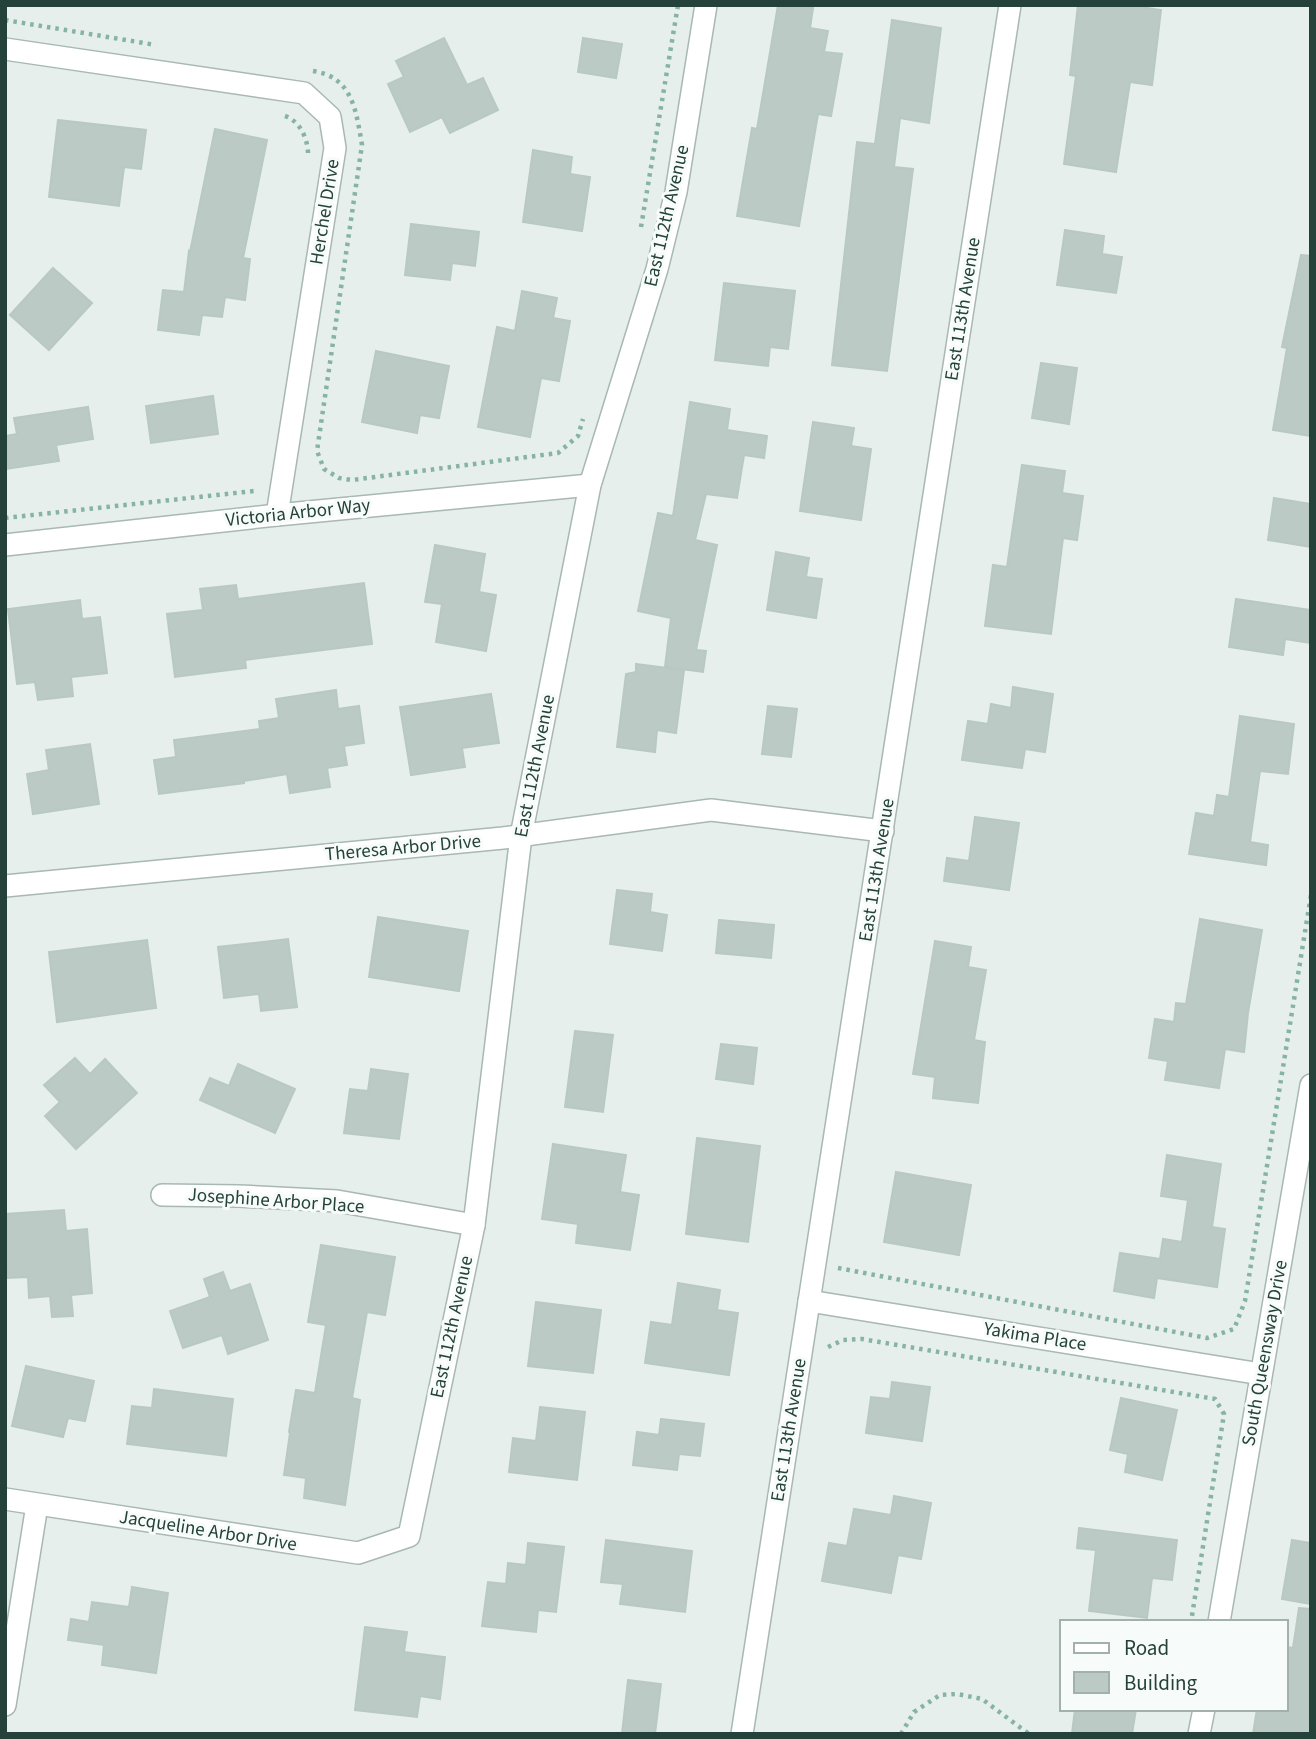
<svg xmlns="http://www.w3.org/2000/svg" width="1316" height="1739" viewBox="0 0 1316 1739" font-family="'Source Sans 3',sans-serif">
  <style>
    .building { fill: #bbcac4; stroke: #b8c9c2; stroke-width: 2 }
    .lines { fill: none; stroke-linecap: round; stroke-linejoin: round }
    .street-casing { stroke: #a8b8b2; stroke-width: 24 }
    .path { stroke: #86b3a5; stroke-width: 4.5; stroke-dasharray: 3.5 5; stroke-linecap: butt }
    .street { stroke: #fff; stroke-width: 21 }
    .labels { text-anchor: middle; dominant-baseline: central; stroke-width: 6; stroke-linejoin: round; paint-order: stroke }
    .street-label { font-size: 19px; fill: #24423a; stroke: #f7fbf9 }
  </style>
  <rect width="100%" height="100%" fill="#e6efeb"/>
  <g class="building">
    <path d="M778 5H799L813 8 810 28 828 31 824 52 842 54 831 116 818 114 799 226 737 216 752 128 757 129Z"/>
    <path d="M1078 5H1141V7L1161 10 1152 85 1130 82 1116 172 1064 164 1076 76 1070 75Z"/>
    <path d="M892 20 941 28 929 123 900 118 894 167 913 169 887 371 832 365 857 142 875 144Z"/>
    <path d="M444 38 467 85 483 78 498 110 450 133 442 117 410 132 388 84 404 77 396 61Z"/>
    <path d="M583 38 622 44 616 78 578 72Z"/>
    <path d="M58 120 146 130 141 169 124 167 119 206 49 197Z"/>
    <path d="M215 129 267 140 243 258 250 259 245 300 225 297 222 317 202 315 199 335 158 330 163 290 184 292 189 251 190 252Z"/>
    <path d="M533 150 572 157 570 174 590 177 582 231 523 222Z"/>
    <path d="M411 224 479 232 475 266 452 263 450 280 405 275Z"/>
    <path d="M1065 230 1104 236 1102 254 1122 257 1116 293 1057 285Z"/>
    <path d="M1301 255 1311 256V436L1273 430 1287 348 1282 347Z"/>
    <path d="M53 268 92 303 49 350 10 315Z"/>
    <path d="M724 283 795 291 788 349 770 347 768 366 715 360Z"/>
    <path d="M522 291 557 298 553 318 570 321 559 381 541 378 530 437 478 427 497 327 515 331Z"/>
    <path d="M376 351 449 366 439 418 420 415 417 433 362 422Z"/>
    <path d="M1041 363 1077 368 1069 424 1032 418Z"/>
    <path d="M213 396 218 434 151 443 146 406Z"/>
    <path d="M690 402 730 409 727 430 767 436 764 458 744 455 737 498 706 494 695 540 717 545 696 650 706 651 703 672 665 667 671 618 638 611 658 513 673 516Z"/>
    <path d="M88 407 93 439 56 445 59 461 5 469V436L17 434 14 418Z"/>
    <path d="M813 422 854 428 851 446 871 449 861 520 800 511Z"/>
    <path d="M1022 465 1065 471 1062 493 1083 496 1077 540 1063 538 1051 634 985 626 993 565 1007 567Z"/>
    <path d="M1274 498 1311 504V547L1268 540Z"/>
    <path d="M435 545 485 554 479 592 496 595 486 651 436 642 442 604 425 602Z"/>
    <path d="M776 552 809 558 806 577 822 579 816 618 767 610Z"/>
    <path d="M364 583 372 644 245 660 246 668 175 677 167 614 203 610 200 589 236 585 238 599Z"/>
    <path d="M1236 599 1311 610V643L1285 639 1283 655 1229 647Z"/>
    <path d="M80 600 82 619 100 617 107 673 71 677 73 696 38 700 35 682 17 684 8 609Z"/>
    <path d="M636 664 684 670 676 733 657 730 655 752 617 747 626 674 636 672Z"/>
    <path d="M1013 687 1053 694 1045 752 1025 749 1022 768 962 760 968 721 988 724 991 704 1011 708Z"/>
    <path d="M336 690 338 709 359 706 364 743 344 746 347 765 327 768 330 787 290 793 287 774 244 781V783L159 794 154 760 176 757 174 740 260 729 259 721 279 718 276 699Z"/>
    <path d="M491 694 499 743 462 748 465 767 411 775 400 707Z"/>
    <path d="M768 706 797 709 791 757 762 754Z"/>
    <path d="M1240 716 1294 724 1288 774 1260 771 1250 842 1268 845 1266 865 1189 854 1196 813 1214 816 1217 795 1229 797Z"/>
    <path d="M90 744 99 804 33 814 27 774 49 770 46 750Z"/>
    <path d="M975 817 1019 823 1009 890 944 881 947 858 969 861Z"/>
    <path d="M617 890 652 894 650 912 667 915 662 951 610 944Z"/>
    <path d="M378 917 468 931 459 991 369 977Z"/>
    <path d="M1200 919 1262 930 1248 1013 1244 1052 1225 1049 1219 1088 1165 1080 1168 1061 1149 1058 1155 1019 1174 1022 1176 1003 1186 1004Z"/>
    <path d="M719 920 774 925 771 958 716 953Z"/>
    <path d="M288 939 297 1007 261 1011 259 994 224 998 218 947Z"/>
    <path d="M147 940 156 1008 57 1022 49 952Z"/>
    <path d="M935 941 971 947 968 967 986 970 974 1040 985 1042 978 1103 933 1098 935 1077 913 1074Z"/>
    <path d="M575 1031 613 1035 603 1112 565 1107Z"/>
    <path d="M721 1044 757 1048 753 1084 716 1079Z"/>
    <path d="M75 1058 90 1074 105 1059 137 1093 76 1149 45 1116 60 1102 44 1085Z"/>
    <path d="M238 1064 295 1089 275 1133 200 1100 210 1078 229 1086Z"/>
    <path d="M371 1069 408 1074 399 1139 344 1133 350 1089 368 1091Z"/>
    <path d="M697 1138 760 1146 748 1242 686 1234Z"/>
    <path d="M553 1144 626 1155 620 1192 639 1195 630 1250 576 1243 578 1224 542 1219Z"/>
    <path d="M1167 1155 1221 1164 1212 1227 1225 1229 1217 1287 1157 1278 1154 1298 1114 1291 1120 1253 1160 1259 1163 1239 1182 1242 1188 1200 1161 1196Z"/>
    <path d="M896 1172 971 1185 959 1255 884 1242Z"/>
    <path d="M64 1210 66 1231 87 1229 92 1293 71 1295 73 1316 52 1317 50 1296 29 1298 28 1277 7 1278 5 1214Z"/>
    <path d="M321 1245 395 1257 385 1315 367 1312 352 1398 360 1400 345 1505 304 1498 306 1478 284 1475 290 1433 289 1432 296 1390 315 1393 326 1325 308 1322Z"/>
    <path d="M223 1272 230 1291 250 1284 268 1340 228 1354 222 1335 183 1348 170 1311 210 1297 204 1279Z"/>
    <path d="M678 1283 720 1290 717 1310 738 1313 729 1375 645 1363 651 1322 672 1325Z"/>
    <path d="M536 1302 601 1310 593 1373 528 1366Z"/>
    <path d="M26 1366 94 1381 85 1421 68 1418 63 1437 12 1426Z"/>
    <path d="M892 1382 930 1387 922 1441 866 1433 871 1397 890 1399Z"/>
    <path d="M154 1389 233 1399 226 1456 127 1444 132 1406 152 1408Z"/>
    <path d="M1121 1398 1177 1410 1162 1480 1125 1472 1128 1454 1110 1450Z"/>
    <path d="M540 1407 585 1412 577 1480 509 1472 513 1438 536 1441Z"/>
    <path d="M661 1419 704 1424 700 1456 679 1454 677 1470 633 1465 637 1432 659 1435Z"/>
    <path d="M894 1496 931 1503 921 1559 898 1555 891 1593 822 1581 829 1543 847 1546 854 1509 891 1515Z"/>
    <path d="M1079 1528 1177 1540 1172 1580 1152 1578 1147 1618 1089 1611 1096 1550 1077 1548Z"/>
    <path d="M606 1540 692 1551 685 1612 620 1604 623 1584 601 1582Z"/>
    <path d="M1292 1540 1311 1543V1604L1282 1599Z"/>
    <path d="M528 1543 564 1547 556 1612 538 1610 536 1632 482 1626 488 1582 506 1584 508 1563 526 1565Z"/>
    <path d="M132 1587 168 1593 156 1673 102 1665 104 1645 68 1640 71 1619 89 1622 92 1602 129 1607Z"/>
    <path d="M1299 1608 1311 1609V1734H1253L1257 1709H1286V1647L1293 1648Z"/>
    <path d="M365 1627 407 1632 404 1652 445 1657 440 1699 420 1696 417 1717 355 1710Z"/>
    <path d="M628 1680 661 1684 655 1734H622Z"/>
    <path d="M1075 1709H1136L1132 1734H1072Z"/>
  </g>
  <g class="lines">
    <g class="street-casing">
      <g id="street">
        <path d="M5 49 304 93 330 117 335 148 277 515"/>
        <path d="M5 545 277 515 590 485"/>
        <path d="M5 886 503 838 711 810 883 831"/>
        <path d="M162 1195 239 1196 337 1201 474 1225"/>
        <path d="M809 1301 1261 1374"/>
        <path d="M5 1499 358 1553 409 1536 474 1225 521 836 590 485 657 269 676 192 706 5"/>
        <path d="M1219 1622 1311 1085"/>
        <path d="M5 1705 37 1505"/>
        <path d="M742 1734 1010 5"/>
        <path d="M1199 1734 1204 1709"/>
      </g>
    </g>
    <g class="path">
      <path d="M5 20 156 45"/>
      <path d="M313 71C353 77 356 111 362 145L317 451 324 469 339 478 352 480 558 453 578 436 583 419"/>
      <path d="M285 116C300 121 308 139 308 154"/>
      <path d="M641 227 678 5"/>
      <path d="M5 518 254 491 255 487"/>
      <path d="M838 1268 1207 1338 1234 1329 1245 1301 1311 895"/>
      <path d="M828 1347 843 1340 862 1339 1215 1399 1224 1414 1191 1622"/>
      <path d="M901 1734 914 1712 940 1695 957 1694 982 1699 1029 1734"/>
    </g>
    <use href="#street" class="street"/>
  </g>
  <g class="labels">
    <g class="street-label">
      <text transform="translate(325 212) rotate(-81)">Herchel Drive</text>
      <text transform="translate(667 216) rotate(-77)">East 112th Avenue</text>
      <text transform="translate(963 309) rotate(-81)">East 113th Avenue</text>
      <text transform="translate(298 513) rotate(-6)">Victoria Arbor Way</text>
      <text transform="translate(535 766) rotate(-79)">East 112th Avenue</text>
      <text transform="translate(403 848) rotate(-5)">Theresa Arbor Drive</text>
      <text transform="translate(877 870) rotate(-81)">East 113th Avenue</text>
      <text transform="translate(276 1201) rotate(4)">Josephine Arbor Place</text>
      <text transform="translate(452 1327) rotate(-78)">East 112th Avenue</text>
      <text transform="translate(1035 1337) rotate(9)">Yakima Place</text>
      <text transform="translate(1265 1353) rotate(-80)">South Queensway Drive</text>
      <text transform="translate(789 1430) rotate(-81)">East 113th Avenue</text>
      <text transform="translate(208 1531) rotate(9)">Jacqueline Arbor Drive</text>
    </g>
  </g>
  <rect width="1316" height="1739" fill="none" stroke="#24423a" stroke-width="14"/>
  <rect x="1060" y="1620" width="228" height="91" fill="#f7fbf9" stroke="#a3b1ad" stroke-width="2"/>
  <rect x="1074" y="1643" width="35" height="10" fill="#ffffff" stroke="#a3b1ad" stroke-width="2"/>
  <text x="1124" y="1655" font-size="21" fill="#24423a">Road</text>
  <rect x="1074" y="1672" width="35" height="21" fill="#bbcac4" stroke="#a3b1ad" stroke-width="2"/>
  <text x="1124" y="1690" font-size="21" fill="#24423a">Building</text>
</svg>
